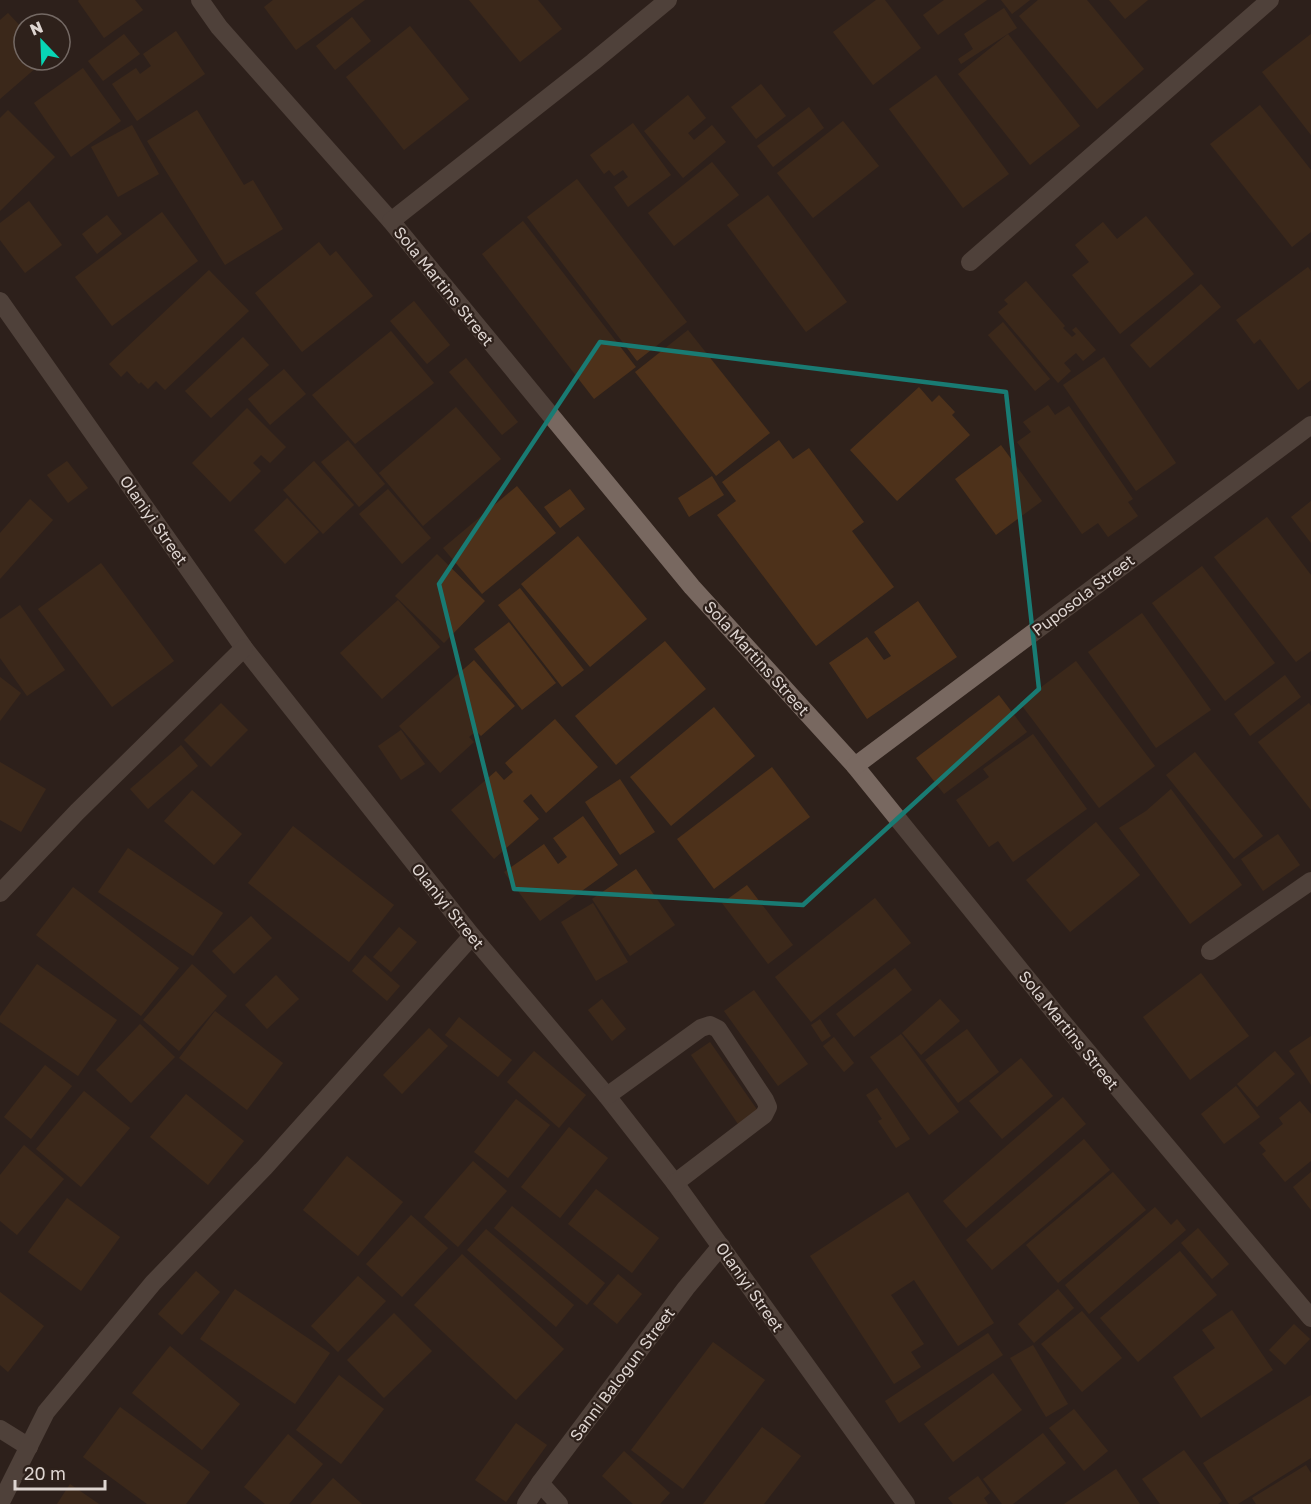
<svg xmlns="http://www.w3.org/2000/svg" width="1311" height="1504" viewBox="0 0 1311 1504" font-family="'Golos Text',sans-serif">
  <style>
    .building { fill: #4d311a }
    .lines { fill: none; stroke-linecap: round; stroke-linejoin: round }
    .minor { stroke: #786860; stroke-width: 18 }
    .marked { fill: none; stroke: #197b73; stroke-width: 4.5; stroke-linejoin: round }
    .labels { text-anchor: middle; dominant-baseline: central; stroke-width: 4.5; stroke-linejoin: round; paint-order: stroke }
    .street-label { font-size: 16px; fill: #ded5d1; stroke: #2e211b }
  </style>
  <rect width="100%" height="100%" fill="#2e211b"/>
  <g class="building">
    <path d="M79 0H135L143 10 104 38 78 1Z"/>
    <path d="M273 0H365L296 50 264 7Z"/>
    <path d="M469 0H538L562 29 520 62Z"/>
    <path d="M876 0H885L921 48 873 85 833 32Z"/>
    <path d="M944 0H987L938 35 923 15Z"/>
    <path d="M1001 0H1030L1012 14Z"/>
    <path d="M1038 0H1087L1144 69 1097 109 1019 16Z"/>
    <path d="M1109 0H1148L1125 19Z"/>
    <path d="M1004 8 1017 28 961 64 958 59 973 49 964 34Z"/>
    <path d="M8 13 24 30V60H45L0 99V20Z"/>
    <path d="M352 17 371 41 335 70 316 46Z"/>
    <path d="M410 26 469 99 404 150 346 77Z"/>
    <path d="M176 31 205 74 137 121 112 84 136 68 140 74 151 66 143 54Z"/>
    <path d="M124 34 140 54 103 81 88 61Z"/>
    <path d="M1008 34 1080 126 1030 165 958 74Z"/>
    <path d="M1311 34V135L1262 72Z"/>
    <path d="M83 68 121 121 71 157 34 103Z"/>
    <path d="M936 75 1009 174 963 208 889 109Z"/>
    <path d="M761 84 786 116 756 139 731 107Z"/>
    <path d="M688 95 706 118 688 133 694 140 712 125 726 142 683 178 644 131Z"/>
    <path d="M1260 105 1311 170V232L1292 247 1210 144Z"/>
    <path d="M809 107 824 128 773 167 757 146Z"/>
    <path d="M8 110 55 157 0 211V118Z"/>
    <path d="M197 110 244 185 253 180 283 229 225 265 147 141Z"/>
    <path d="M843 121 879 166 813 218 777 173Z"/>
    <path d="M633 123 671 175 628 207 614 187 628 177 623 170 614 176 609 170 604 174 590 155Z"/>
    <path d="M132 125 159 174 118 197 91 147Z"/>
    <path d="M712 162 739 195 674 246 648 213Z"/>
    <path d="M577 179 687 322 637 361 527 217Z"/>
    <path d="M768 195 847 302 806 332 727 225Z"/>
    <path d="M29 201 62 245 25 273 0 240V223Z"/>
    <path d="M162 212 198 261 112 326 75 277Z"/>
    <path d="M107 215 122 234 97 254 82 234Z"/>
    <path d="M1146 216 1194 274 1120 334 1072 275 1089 262 1075 245 1103 222 1117 239Z"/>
    <path d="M523 221 636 367 594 399 482 254Z"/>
    <path d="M319 242 330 256 336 251 373 296 302 352 255 293Z"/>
    <path d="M1308 267 1311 271V380L1298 390 1260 339 1254 344 1236 320Z"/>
    <path d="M209 270 249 311 165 390 156 381 148 389 141 382 139 384 127 371 121 377 109 364Z"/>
    <path d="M1026 281 1065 326 1063 328 1072 337 1076 334 1072 330 1076 327 1096 350 1083 361 1076 353 1064 363 1071 371 1058 383 998 312 1008 304 1004 300Z"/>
    <path d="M1201 284 1221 307 1150 368 1130 345Z"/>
    <path d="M414 301 450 345 427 364 390 321Z"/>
    <path d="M1003 322 1050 379 1035 391 988 335Z"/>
    <path d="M688 330 770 433 716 476 635 372Z"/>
    <path d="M391 331 434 383 355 444 312 395Z"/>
    <path d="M243 337 269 365 211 418 185 391Z"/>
    <path d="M1104 357 1176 463 1136 491 1063 385Z"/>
    <path d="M466 358 518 422 502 435 449 372Z"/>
    <path d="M284 369 306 394 270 425 248 399Z"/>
    <path d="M919 387 932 402 939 395 955 412 952 415 970 435 897 501 850 450Z"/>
    <path d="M1048 405 1055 415 1069 406 1133 499 1128 502 1138 516 1108 537 1098 523 1082 534 1017 442 1031 432 1023 422Z"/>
    <path d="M456 407 501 459 423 526 379 473Z"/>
    <path d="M247 408 286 447 270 463 261 455 253 463 261 471 230 502 192 463Z"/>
    <path d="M348 440 385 484 359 507 321 462Z"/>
    <path d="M779 440 793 459 809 448 864 522 852 531 894 587 816 646 717 515 736 501 722 482Z"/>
    <path d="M1001 445 1042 501 996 535 955 479Z"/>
    <path d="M67 461 88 488 68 503 47 475Z"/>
    <path d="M314 461 354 505 323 534 283 490Z"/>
    <path d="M712 476 724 495 689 517 678 498Z"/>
    <path d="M517 486 556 533 482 594 443 548Z"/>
    <path d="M388 489 431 538 402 564 359 514Z"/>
    <path d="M570 489 585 509 560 528 544 507Z"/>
    <path d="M287 498 319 532 285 564 254 530Z"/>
    <path d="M30 499 53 520 0 579V533Z"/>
    <path d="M1311 501V543L1291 517Z"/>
    <path d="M1267 517 1311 575V651L1296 662 1214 557Z"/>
    <path d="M578 536 647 619 590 667 521 584Z"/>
    <path d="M437 554 485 601 444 643 395 596Z"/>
    <path d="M101 563 174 661 112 707 38 609Z"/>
    <path d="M1202 566 1275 663 1225 701 1152 603Z"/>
    <path d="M520 588 584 670 562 687 498 605Z"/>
    <path d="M398 600 440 647 382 699 340 653Z"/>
    <path d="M918 601 957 657 867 719 829 663 867 637 884 660 891 656 874 632Z"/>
    <path d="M20 605 65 670 27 696 0 658V619Z"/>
    <path d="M1142 613 1211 710 1156 748 1088 652Z"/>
    <path d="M509 622 556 683 522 710 474 649Z"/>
    <path d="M665 641 706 689 616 765 575 716Z"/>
    <path d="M474 660 515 706 481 736 476 731 469 737 474 742 440 773 399 726Z"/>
    <path d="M1076 661 1155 766 1099 808 1020 703Z"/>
    <path d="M1285 675 1301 697 1250 736 1234 714Z"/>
    <path d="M0 677 21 693 0 721Z"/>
    <path d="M999 695 1027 732 944 794 916 758Z"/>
    <path d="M221 703 248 730 211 767 184 740Z"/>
    <path d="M1309 703 1311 706V810L1258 742Z"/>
    <path d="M714 707 755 756 671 826 630 777Z"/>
    <path d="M555 719 598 767 546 813 531 794 523 801 539 819 494 859 451 810 496 771 504 780 513 772 505 763Z"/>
    <path d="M401 730 425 764 401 780 378 746Z"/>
    <path d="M1033 734 1087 809 1013 862 998 841 989 847 956 800 989 777 983 769Z"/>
    <path d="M181 745 198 766 148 809 130 789Z"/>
    <path d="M1195 752 1263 836 1234 859 1166 775Z"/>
    <path d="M0 762 46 789 21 832 0 820Z"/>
    <path d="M772 767 810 817 714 889 677 839Z"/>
    <path d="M620 779 655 832 620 855 585 802Z"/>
    <path d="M1171 789 1242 885 1190 924 1119 828 1146 811Z"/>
    <path d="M192 790 242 834 214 865 164 821Z"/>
    <path d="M583 816 618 865 540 921 504 872 544 844 558 864 567 857 553 838Z"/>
    <path d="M1096 822 1140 875 1070 932 1026 880Z"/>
    <path d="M293 826 394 905 349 962 248 883Z"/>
    <path d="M1278 834 1300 865 1263 891 1241 859Z"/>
    <path d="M128 848 223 913 193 956 98 892Z"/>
    <path d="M636 869 675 925 630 956 592 899Z"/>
    <path d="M747 885 793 945 768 964 722 903Z"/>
    <path d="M73 887 179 968 141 1016 36 935Z"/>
    <path d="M875 898 911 943 811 1022 775 977Z"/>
    <path d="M593 903 628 962 596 981 561 922Z"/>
    <path d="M251 916 272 938 234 974 212 951Z"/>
    <path d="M399 927 417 942 391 972 373 957Z"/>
    <path d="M365 955 400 986 387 1001 352 971Z"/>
    <path d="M37 964 117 1020 78 1076 0 1022V1016Z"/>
    <path d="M192 964 227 996 179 1051 143 1020Z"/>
    <path d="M895 968 912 990 854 1037 836 1014Z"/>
    <path d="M1201 973 1249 1036 1190 1080 1143 1017Z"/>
    <path d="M276 975 299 999 267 1029 245 1005Z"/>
    <path d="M754 990 808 1064 778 1086 724 1011Z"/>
    <path d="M602 999 626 1029 612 1041 588 1010Z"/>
    <path d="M940 999 960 1021 921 1055 902 1033Z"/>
    <path d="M215 1011 283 1063 247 1110 179 1058Z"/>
    <path d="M459 1017 512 1060 498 1077 445 1035Z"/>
    <path d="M820 1019 831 1036 822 1042 811 1025Z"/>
    <path d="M140 1024 175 1057 131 1103 96 1070Z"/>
    <path d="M429 1028 448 1046 402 1094 383 1075Z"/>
    <path d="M967 1029 999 1072 958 1103 925 1060Z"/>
    <path d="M901 1034 959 1112 929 1135 870 1057Z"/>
    <path d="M1311 1036V1085L1289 1051Z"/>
    <path d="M834 1037 854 1063 844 1072 823 1046Z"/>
    <path d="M710 1042 758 1111 738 1124 691 1055Z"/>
    <path d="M534 1051 586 1095 559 1128 507 1082Z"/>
    <path d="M1275 1051 1295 1074 1257 1107 1237 1084Z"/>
    <path d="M1021 1058 1053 1096 1002 1139 969 1101Z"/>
    <path d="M45 1065 72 1086 31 1139 4 1117Z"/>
    <path d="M1236 1086 1260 1117 1224 1144 1201 1114Z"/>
    <path d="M877 1088 910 1139 896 1148 878 1121 882 1119 866 1095Z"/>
    <path d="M84 1091 130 1128 81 1187 36 1149Z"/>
    <path d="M186 1094 244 1141 208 1185 150 1137Z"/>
    <path d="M1063 1097 1086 1124 966 1228 943 1201Z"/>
    <path d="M516 1099 550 1125 508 1178 474 1152Z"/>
    <path d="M1300 1101 1311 1114V1161L1285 1182 1262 1154 1266 1151 1259 1143 1283 1124 1279 1118Z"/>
    <path d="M569 1127 608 1158 560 1218 521 1187Z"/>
    <path d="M1084 1139 1110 1170 992 1270 966 1240Z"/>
    <path d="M24 1145 64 1179 17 1235 0 1221V1175Z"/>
    <path d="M347 1156 403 1202 358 1256 303 1210Z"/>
    <path d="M473 1161 507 1191 458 1247 424 1217Z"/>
    <path d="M1113 1172 1146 1210 1058 1283 1026 1245Z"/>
    <path d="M1311 1172V1210L1293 1187Z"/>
    <path d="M596 1189 659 1238 632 1273 568 1224Z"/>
    <path d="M908 1192 994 1323 958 1346 914 1280 891 1295 924 1344 911 1352 921 1367 894 1384 810 1256Z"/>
    <path d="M67 1198 120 1237 81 1291 28 1252Z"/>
    <path d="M512 1206 605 1283 587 1305 494 1228Z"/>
    <path d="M1155 1207 1171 1225 1177 1219 1186 1230 1089 1314 1065 1285Z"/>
    <path d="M411 1215 448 1248 402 1297 366 1264Z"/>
    <path d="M1198 1228 1229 1264 1212 1279 1181 1243Z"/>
    <path d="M486 1229 574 1305 556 1327 467 1250Z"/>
    <path d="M1180 1251 1217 1295 1138 1362 1100 1318Z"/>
    <path d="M462 1254 564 1349 516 1400 414 1305Z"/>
    <path d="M196 1271 220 1292 182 1335 158 1314Z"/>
    <path d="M618 1274 642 1294 617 1324 593 1304Z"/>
    <path d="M358 1276 386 1301 338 1352 311 1326Z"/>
    <path d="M235 1289 330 1353 295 1404 200 1339Z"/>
    <path d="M1058 1289 1074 1308 1034 1343 1018 1324Z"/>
    <path d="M0 1292 44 1326 8 1372 0 1365Z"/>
    <path d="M1232 1310 1273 1370 1201 1418 1173 1377 1215 1348 1202 1330Z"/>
    <path d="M1082 1311 1122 1358 1082 1392 1041 1344Z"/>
    <path d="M394 1313 432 1351 384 1398 347 1360Z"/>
    <path d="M1294 1324 1310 1339 1285 1365 1269 1350Z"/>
    <path d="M988 1333 1003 1355 899 1423 885 1401Z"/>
    <path d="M713 1342 765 1380 683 1489 631 1450Z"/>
    <path d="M1033 1345 1068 1404 1046 1417 1010 1358Z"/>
    <path d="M170 1346 240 1404 202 1450 132 1393Z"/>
    <path d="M993 1373 1022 1410 953 1462 924 1424Z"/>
    <path d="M339 1375 384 1409 341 1464 296 1430Z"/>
    <path d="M1311 1395V1458L1238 1504H1229L1203 1463Z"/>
    <path d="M120 1407 210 1472 186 1504H147L83 1457Z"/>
    <path d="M1074 1409 1108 1451 1084 1471 1049 1428Z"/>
    <path d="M516 1423 547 1445 506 1502 475 1480Z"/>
    <path d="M762 1427 801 1456 764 1504H703Z"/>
    <path d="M1043 1433 1066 1463 1013 1504H1002L983 1479Z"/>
    <path d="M288 1434 323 1464 289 1504H265L244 1487Z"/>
    <path d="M1184 1450 1222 1501 1218 1504H1160L1142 1479Z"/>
    <path d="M624 1451 670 1493 660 1504H633L602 1476Z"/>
    <path d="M1306 1465 1311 1473V1504H1256L1252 1498Z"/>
    <path d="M1116 1469 1140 1504H1064Z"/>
    <path d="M978 1476 990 1493 984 1498 988 1504H953L948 1498Z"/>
    <path d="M333 1478 362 1504H310Z"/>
    <path d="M70 1484 99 1504H57Z"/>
  </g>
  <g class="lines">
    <g class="minor">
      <path d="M200 0 219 27 391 221 692 587 855 766 1055 1013 1311 1318"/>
      <path d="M391 221 593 62 668 0"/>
      <path d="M970 262 1270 0"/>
      <path d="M0 301 244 648 472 936 607 1096 675 1183 906 1504"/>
      <path d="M855 766 1311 425"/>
      <path d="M0 893 77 812 244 648"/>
      <path d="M1210 951 1311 881"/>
      <path d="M607 1096 701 1028 710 1025 718 1029 765 1100 768 1107 764 1115 675 1183"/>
      <path d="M0 1429 29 1447"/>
      <path d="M540 1483 559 1504"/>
      <path d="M0 1504 46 1412 153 1283 265 1167 472 936"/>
      <path d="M526 1504 540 1483 686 1288 721 1246"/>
    </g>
  </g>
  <path d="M0 0H1311V1504H0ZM600 342 1006 392 1039 689 803 905 514 889 439 584Z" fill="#2e211b" fill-opacity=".55" fill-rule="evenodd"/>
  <path class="marked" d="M600 342 1006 392 1039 689 803 905 514 889 439 584Z"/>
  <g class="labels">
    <g class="street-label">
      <text transform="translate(444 286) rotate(51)">Sola Martins Street</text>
      <text transform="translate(154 520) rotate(55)">Olaniyi Street</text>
      <text transform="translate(1083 595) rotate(-37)">Puposola Street</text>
      <text transform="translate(757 658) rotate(48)">Sola Martins Street</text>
      <text transform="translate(448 906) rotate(51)">Olaniyi Street</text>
      <text transform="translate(1069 1030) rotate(51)">Sola Martins Street</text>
      <text transform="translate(750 1287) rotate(55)">Olaniyi Street</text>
      <text transform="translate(622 1374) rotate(-53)">Sanni Balogun Street</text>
    </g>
  </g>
  <g transform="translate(42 42) rotate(337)"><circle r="28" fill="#2e211b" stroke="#746964" stroke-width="1.5"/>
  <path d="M0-4.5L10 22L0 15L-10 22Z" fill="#08d5b5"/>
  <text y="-9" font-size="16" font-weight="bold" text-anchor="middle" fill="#ded5d1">N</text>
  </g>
  <path d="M15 1480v9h90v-9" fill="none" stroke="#ded5d1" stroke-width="3"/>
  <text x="24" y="1480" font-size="18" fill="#ded5d1" stroke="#2e211b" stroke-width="4.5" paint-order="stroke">20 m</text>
</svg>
